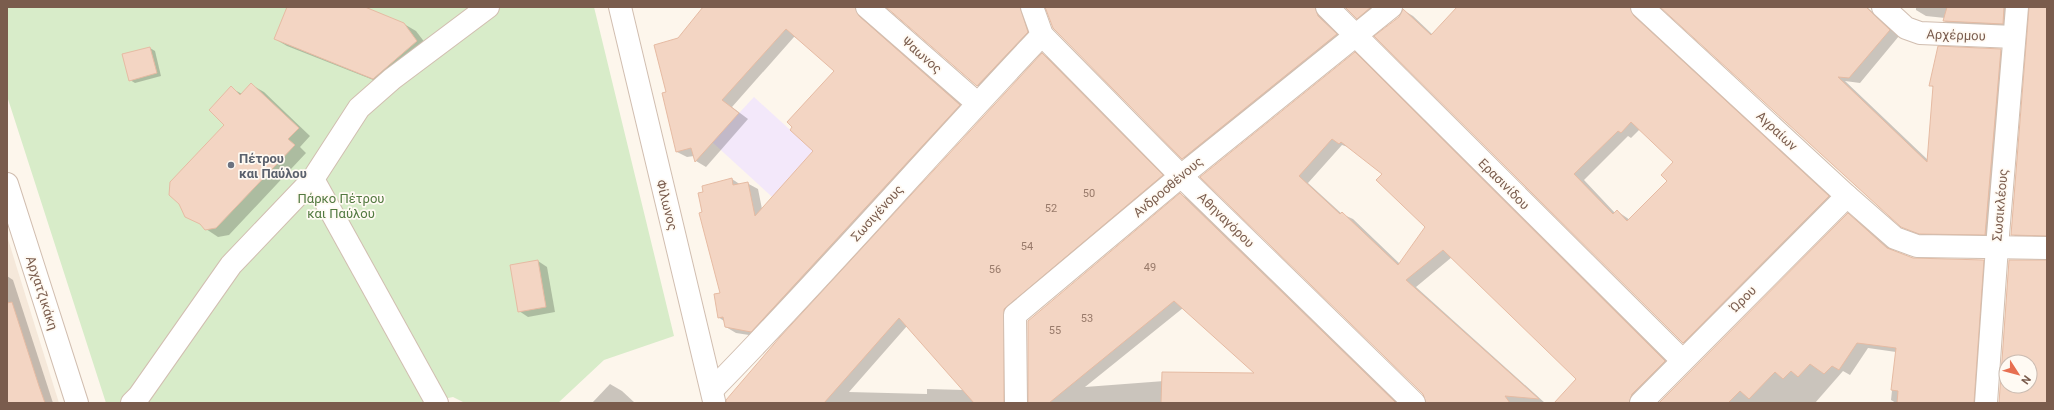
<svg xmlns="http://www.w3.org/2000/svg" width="2054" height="410" viewBox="0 0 2054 410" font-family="Roboto,sans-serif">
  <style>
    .residential { fill: #f5e8da }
    .education { fill: #f3e8fa }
    .green { fill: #d8ecc9 }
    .shadow { fill: #0003; fill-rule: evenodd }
    .building { fill: #f3d5c3; stroke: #e6bba3; fill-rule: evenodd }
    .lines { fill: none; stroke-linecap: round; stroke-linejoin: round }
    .minor-casing { stroke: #d1beb0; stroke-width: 24 }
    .minor { stroke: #fff; stroke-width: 22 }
    .worship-dot { fill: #6b7280; stroke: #fffaf3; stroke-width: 1.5 }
    .labels { text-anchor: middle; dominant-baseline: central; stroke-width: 3.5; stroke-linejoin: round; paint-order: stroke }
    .number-label { font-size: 11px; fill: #987a6a }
    .street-label { font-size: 13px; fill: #7a5c4d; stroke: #fffaf3 }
    .worship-label { font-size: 13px; font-weight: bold; fill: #5b616d; stroke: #fffaf3; text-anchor: start }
    .park-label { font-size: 13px; fill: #537a41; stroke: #fffaf3 }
  </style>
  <rect width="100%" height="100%" fill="#fdf6ec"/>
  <path class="residential" d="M7 236 59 403H7Z"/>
  <path class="education" d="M754 97 869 202 827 247 712 142Z"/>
  <path class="green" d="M7 7H594L674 336 604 360 558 403H465L453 397 424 403H106L7 96Z"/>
  <g class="shadow">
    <path d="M288 7H362L404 24 416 31 429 48 386 85 287 46 275 39Z"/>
    <path d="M704 7H867L865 18 869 23 970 111 762 337 736 333 726 327 724 321 718 317 732 179 741 185 747 183 758 189 762 209 814 151 835 71 798 38 794 37 732 107 748 119 706 167 696 161 694 156 687 157 677 152 668 93 679 39Z"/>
    <path d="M888 7H1032L1038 38 988 91 978 86Z"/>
    <path d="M1046 7H1327L1346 41 1193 164 1183 158Z"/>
    <path d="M1345 7H1390L1367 24 1357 18Z"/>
    <path d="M1458 7H1641L1838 203 1693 348 1683 342 1400 17 1403 10 1413 16 1433 35ZM1640 129 1674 162 1669 182 1630 220 1617 211 1615 213 1584 180 1628 136 1631 138Z"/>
    <path d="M1662 7H1867L1899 36 1860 83 1845 81 1928 160 1934 88 1930 85 2001 50 2010 56 1995 240 1930 239 1902 226Z"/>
    <path d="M1916 7H2017L2014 30 1955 27 1944 21 1945 18 1926 16 1916 10Z"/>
    <path d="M2030 7H2047V241L2022 240 2012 234Z"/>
    <path d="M150 48 155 51 161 76 135 83 130 80Z"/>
    <path d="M1355 53 1366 60 1675 368 1642 403H1562L1578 379 1452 257 1416 287 1545 403H1427L1424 393 1201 177ZM1342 145 1351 148 1383 173 1426 227 1400 264 1353 219 1342 214 1308 183Z"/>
    <path d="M1042 54 1053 60 1172 182 1014 316V403H740ZM907 326 964 390 927 389V394L849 392Z"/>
    <path d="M252 85 264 92 310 136 300 147 306 153 229 235 218 237 206 229 231 88 242 94Z"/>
    <path d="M1180 194 1191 200 1399 403H1029ZM1183 308 1257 374 1085 387Z"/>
    <path d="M1848 214 1858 221 1894 251 1913 259 1983 261 1994 267 1984 403H1896L1891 400 1896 352 1868 348 1850 375 1843 371 1815 403H1660Z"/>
    <path d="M538 261 547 267 555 312 528 317 519 311Z"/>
    <path d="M7 276 13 280 53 403H7Z"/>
    <path d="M610 384 622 391 635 403H592Z"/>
  </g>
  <g class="building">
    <path d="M287 7H365L404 23 417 41 373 79 274 39Z"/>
    <path d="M703 7H855L859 16 960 105 751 332 725 327 723 317 718 318 714 294 720 293 699 213 702 212 698 193 703 192 702 186 732 178 733 185 748 182 755 216 813 151 790 130 792 127 787 122 834 71 786 29 722 100 739 113 695 162 691 148 676 152 662 93 666 92 654 45 678 38Z"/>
    <path d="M886 7H1020L1028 32 977 86Z"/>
    <path d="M1045 7H1315L1318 16 1337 34 1182 159 1053 28Z"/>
    <path d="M1345 7H1371L1357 19Z"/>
    <path d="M1457 7H1630L1634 16 1829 196 1683 343 1374 36 1399 17 1403 9 1431 35ZM1631 122 1673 162 1661 175 1667 181 1627 221 1617 210 1613 214 1574 174 1618 131 1621 133Z"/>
    <path d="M1660 7H1866L1890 30 1849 78 1838 77 1927 162 1933 86H1929L1938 46 2001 49 1985 235 1919 234 1901 227Z"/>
    <path d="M1947 7H2004L2003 24 1943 21Z"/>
    <path d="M2029 7H2047V236L2011 235Z"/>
    <path d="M150 47 157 73 129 81 122 54Z"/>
    <path d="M1355 52 1665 361 1632 394 1629 403H1554L1576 379 1443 250 1406 280 1539 399 1505 396 1510 403H1426L1423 394 1200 177ZM1332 139 1339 144 1341 142 1382 174 1376 180 1425 227 1398 265 1342 212 1340 214 1299 176Z"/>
    <path d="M1042 53 1163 175 1004 309V403H974L899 318 824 403H726V400L780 337Z"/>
    <path d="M251 83 299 128 288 139 295 145 216 228 205 230 200 224 185 217 179 204 169 195 170 182 224 125 209 110 231 86 240 95Z"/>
    <path d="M1180 193 1396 403H1161L1162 372 1254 373 1174 301 1049 403H1028V321Z"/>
    <path d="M1848 213 1887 248 1913 258 1984 260 1974 403H1897L1898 391 1891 390 1896 348 1857 343 1839 370 1832 366 1824 374 1810 364 1798 377 1791 371 1783 379 1775 372 1749 399 1740 391 1728 403H1659Z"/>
    <path d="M538 260 546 307 518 312 510 265Z"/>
    <path d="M2009 260H2047V403H1999ZM2006 362H2030V386H2006Z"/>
    <path d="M12 302 39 386 45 403H7V303Z"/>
  </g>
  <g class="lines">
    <g class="minor-casing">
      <g id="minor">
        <path d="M620 7 714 401"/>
        <path d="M867 7 977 103"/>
        <path d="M1032 7 1042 35 1181 176 1414 403"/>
        <path d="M1327 7 1682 360"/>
        <path d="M1642 7 1847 196 1895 238 1917 246 2047 248"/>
        <path d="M1883 7 1906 28 1920 33 2014 37"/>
        <path d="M313 179 437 403"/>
        <path d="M7 184 77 403"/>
        <path d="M712 390C825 275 931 152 1042 35"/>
        <path d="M132 403 139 396 231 265 313 179 359 108 392 79 488 7"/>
        <path d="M1016 403 1015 315 1181 176 1391 7"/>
        <path d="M1641 403 1847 196"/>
        <path d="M1986 403 1997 247 2017 7"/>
      </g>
    </g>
    <use href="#minor" class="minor"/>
  </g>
  <circle class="worship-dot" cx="231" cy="165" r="4"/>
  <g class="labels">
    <g class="number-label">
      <text x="1089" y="193">50</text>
      <text x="1051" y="208">52</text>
      <text x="1027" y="246">54</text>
      <text x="1150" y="267">49</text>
      <text x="995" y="269">56</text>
      <text x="1087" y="318">53</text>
      <text x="1055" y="330">55</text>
    </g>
    <g class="street-label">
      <text transform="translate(1956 35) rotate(2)">Αρχέρμου</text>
      <text transform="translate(922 55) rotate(41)">Ψαωνος</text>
      <text transform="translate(1777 131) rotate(43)">Αγραίων</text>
      <text transform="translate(1504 184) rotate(45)">Ερασινίδου</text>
      <text transform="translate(1168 187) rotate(-40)">Ανδροσθένους</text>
      <text transform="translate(667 205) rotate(76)">Φίλωνος</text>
      <text transform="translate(2000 205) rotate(-85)">Σωσικλέους</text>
      <text transform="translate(877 213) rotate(-48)">Σωσιγένους</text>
      <text transform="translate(1226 220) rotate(44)">Αθηναγόρου</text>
      <text transform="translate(42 293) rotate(72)">Αρχατζικάκη</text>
      <text transform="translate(1743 299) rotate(-45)">Ώρου</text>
    </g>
    <g class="worship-label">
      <text x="239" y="158">Πέτρου<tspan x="239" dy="15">και Παύλου</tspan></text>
    </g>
    <g class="park-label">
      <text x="341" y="198">Πάρκο Πέτρου<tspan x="341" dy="15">και Παύλου</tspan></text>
    </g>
  </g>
  <rect width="2054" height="410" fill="none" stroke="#7a5c4d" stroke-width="16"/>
  <g transform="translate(2018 374) rotate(126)"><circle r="19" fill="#fffaf3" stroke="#cabbb1"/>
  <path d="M0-3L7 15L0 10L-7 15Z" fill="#e76f51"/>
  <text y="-6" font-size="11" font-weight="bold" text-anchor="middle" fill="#7a5c4d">N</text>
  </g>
</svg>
